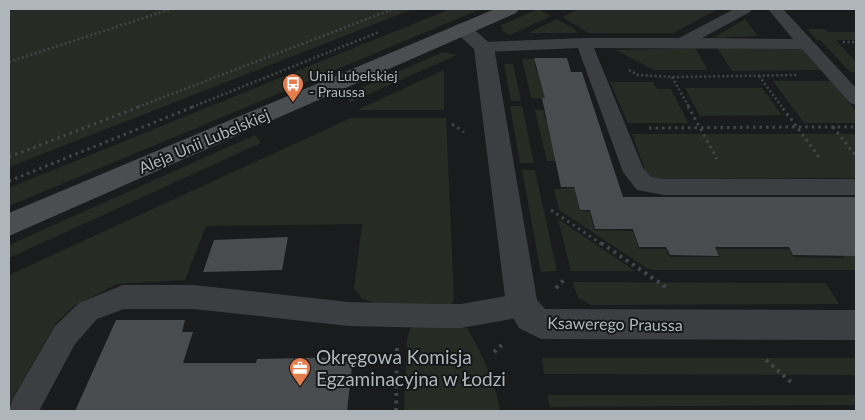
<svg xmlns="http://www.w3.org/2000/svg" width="865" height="420" viewBox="0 0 865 420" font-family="Lato,sans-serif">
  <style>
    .green { fill: #262c24 }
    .building { fill: #494c4f }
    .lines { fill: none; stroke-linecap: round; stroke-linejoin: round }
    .path-far2 { stroke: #424548; stroke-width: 2.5; stroke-dasharray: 2 2.5; stroke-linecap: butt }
    .path-far1 { stroke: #424548; stroke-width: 3; stroke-dasharray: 2.5 4; stroke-linecap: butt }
    .path { stroke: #424548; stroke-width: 4; stroke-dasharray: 3 4.5; stroke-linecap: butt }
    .lane { fill: #3c3e41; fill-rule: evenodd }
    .street { fill: #3c3e41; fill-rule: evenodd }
    .secondary { fill: #4a4e51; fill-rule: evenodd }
    .labels { text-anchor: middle; stroke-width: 4; stroke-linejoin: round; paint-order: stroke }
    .far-poi-label { font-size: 14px; fill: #aeb6bb; stroke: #151617; text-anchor: start }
    .street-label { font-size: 16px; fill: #aeb6bb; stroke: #151617 }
    .near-poi-label { font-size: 19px; fill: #aeb6bb; stroke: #151617; text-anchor: start }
  </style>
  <rect width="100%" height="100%" fill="#1a1b1c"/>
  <g class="green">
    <path d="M9,9H413L9,167Z"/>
    <path d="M450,9H481L9,206V188Z"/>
    <path d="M538,9L551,16L510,35L502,31L501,25Z"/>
    <path d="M579,9H718L673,33H589L562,17Z"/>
    <path d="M557,19L575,29L577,33H528Z"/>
    <path d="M745,19L758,36L713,38Z"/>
    <path d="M807,29H824L828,32H856V40H836L856,62V72H850L820,40H817Z"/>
    <path d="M801,47L821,70L732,71L717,48Z"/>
    <path d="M695,48L708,70H654L616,50Z"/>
    <path d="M443,52L457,55L351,102L344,95Z"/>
    <path d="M522,59H534L537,73H546L552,99L531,98Z"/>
    <path d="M504,64H513L521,101H511Z"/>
    <path d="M444,70V110H357Z"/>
    <path d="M773,81H831L856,111V123H804Z"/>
    <path d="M610,82H653L657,89H671L688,123H628Z"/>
    <path d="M685,88H762L782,115L700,116Z"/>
    <path d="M510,106H522L534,163H520Z"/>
    <path d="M535,110H543L546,121H557L567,161H547Z"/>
    <path d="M351,118H446L454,299L451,305H384L362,299L354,288L362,224L206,226L185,280L117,284L74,306L56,323L9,404V275Z"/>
    <path d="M632,134H856V178L648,179Z"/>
    <path d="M255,135L261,143L9,258V245Z"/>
    <path d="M522,170H535L557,271L541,272Z"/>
    <path d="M574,188L580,211H590L594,230L633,231L639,249H666L669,257H720L716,249H789L794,257L845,258L839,249H856V270H655L648,269L559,210L554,189Z"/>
    <path d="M558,219L635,271H571Z"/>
    <path d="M573,282L826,283L839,304L591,305L578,298Z"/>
    <path d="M415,325L467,328C481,352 496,383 500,411H404L407,339L410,329Z"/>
    <path d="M542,358H856V375L544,374Z"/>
    <path d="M547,395H856V405L550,407Z"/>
  </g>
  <g class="building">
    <path d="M534,58H567L571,72H582L623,197H856V256L793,255L789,247H715L719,256L670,255L666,247H639L633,229H595L590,210H580L574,187H561L542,98H545Z"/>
    <path d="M288,237L282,270L203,272L214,240Z"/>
    <path d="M116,320H185L182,332H193L183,363H256L257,359L353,357L347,411H75Z"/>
  </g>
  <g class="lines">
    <g class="path-far2">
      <path d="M843,42H856"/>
      <path d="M9,62L171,9"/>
      <path d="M629,70L638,75L672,77L797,75"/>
      <path d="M759,76L782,107"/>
      <path d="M672,77L689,107"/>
      <path d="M138,107L393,9"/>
      <path d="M192,107L379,32"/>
    </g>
    <g class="path-far1">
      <path d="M688,106L717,159"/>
      <path d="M452,124L464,132"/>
      <path d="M833,127L856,156"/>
      <path d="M649,128L797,127L781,106"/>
      <path d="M9,157L141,106"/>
      <path d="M819,157L797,127H856"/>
      <path d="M9,181L195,106"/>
      <path d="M551,210L603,245"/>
    </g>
    <g class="path">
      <path d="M601,243L666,287"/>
      <path d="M556,288L566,278"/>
      <path d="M494,352L505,342"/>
      <path d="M766,360L792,383"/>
      <path d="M396,411L397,348"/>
    </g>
    <g class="lane">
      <path d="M734,9H752L750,12L702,38L793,39L768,9H783L856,88V105L850,103L802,49L594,48L643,168L651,177L664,179H856V195H664L637,190L623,172L578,48L484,52L478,50L476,47L478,44L484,42L584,38H679Z"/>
      <path d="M123,285H194L348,302L439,304H461L522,293L531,297L535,305L531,313L522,317L461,328H439L348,326L194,309H124L97,319L75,344L39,411H9L12,400L55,326L79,303Z"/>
    </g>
    <path class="street" d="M462,23L469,25L494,47L537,300L545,309L856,310V340L541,339L519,328L506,305L474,49L452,29L455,25Z"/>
    <path class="secondary" d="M495,9H519L516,13L9,236V213Z"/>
  </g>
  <defs>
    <g id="bus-pin" transform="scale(1.125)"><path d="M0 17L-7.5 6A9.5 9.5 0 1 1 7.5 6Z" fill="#e37d4b" stroke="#151617"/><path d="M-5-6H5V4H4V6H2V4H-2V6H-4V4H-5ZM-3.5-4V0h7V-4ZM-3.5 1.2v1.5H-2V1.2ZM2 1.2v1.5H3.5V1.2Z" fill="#fff"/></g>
    <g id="office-pin" transform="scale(1.125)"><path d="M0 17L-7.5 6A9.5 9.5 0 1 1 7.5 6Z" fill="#e37d4b" stroke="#151617"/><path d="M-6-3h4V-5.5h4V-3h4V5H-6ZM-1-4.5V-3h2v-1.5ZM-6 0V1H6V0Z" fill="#fff"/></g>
  </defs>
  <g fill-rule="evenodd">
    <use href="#bus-pin" x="293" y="84"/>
    <use href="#office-pin" x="300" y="368"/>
  </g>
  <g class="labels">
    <g class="far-poi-label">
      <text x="309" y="81">Unii Lubelskiej<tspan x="309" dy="16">- Praussa</tspan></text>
    </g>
    <g class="street-label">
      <text transform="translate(204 141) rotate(-23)" y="6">Aleja Unii Lubelskiej</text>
      <text transform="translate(615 324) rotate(1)" y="6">Ksawerego Praussa</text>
    </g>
    <g class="near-poi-label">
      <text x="316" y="364">Okręgowa Komisja<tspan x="316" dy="22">Egzaminacyjna w Łodzi</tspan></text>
    </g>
  </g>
  <rect width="865" height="420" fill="none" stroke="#aeb6bb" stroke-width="20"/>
</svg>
